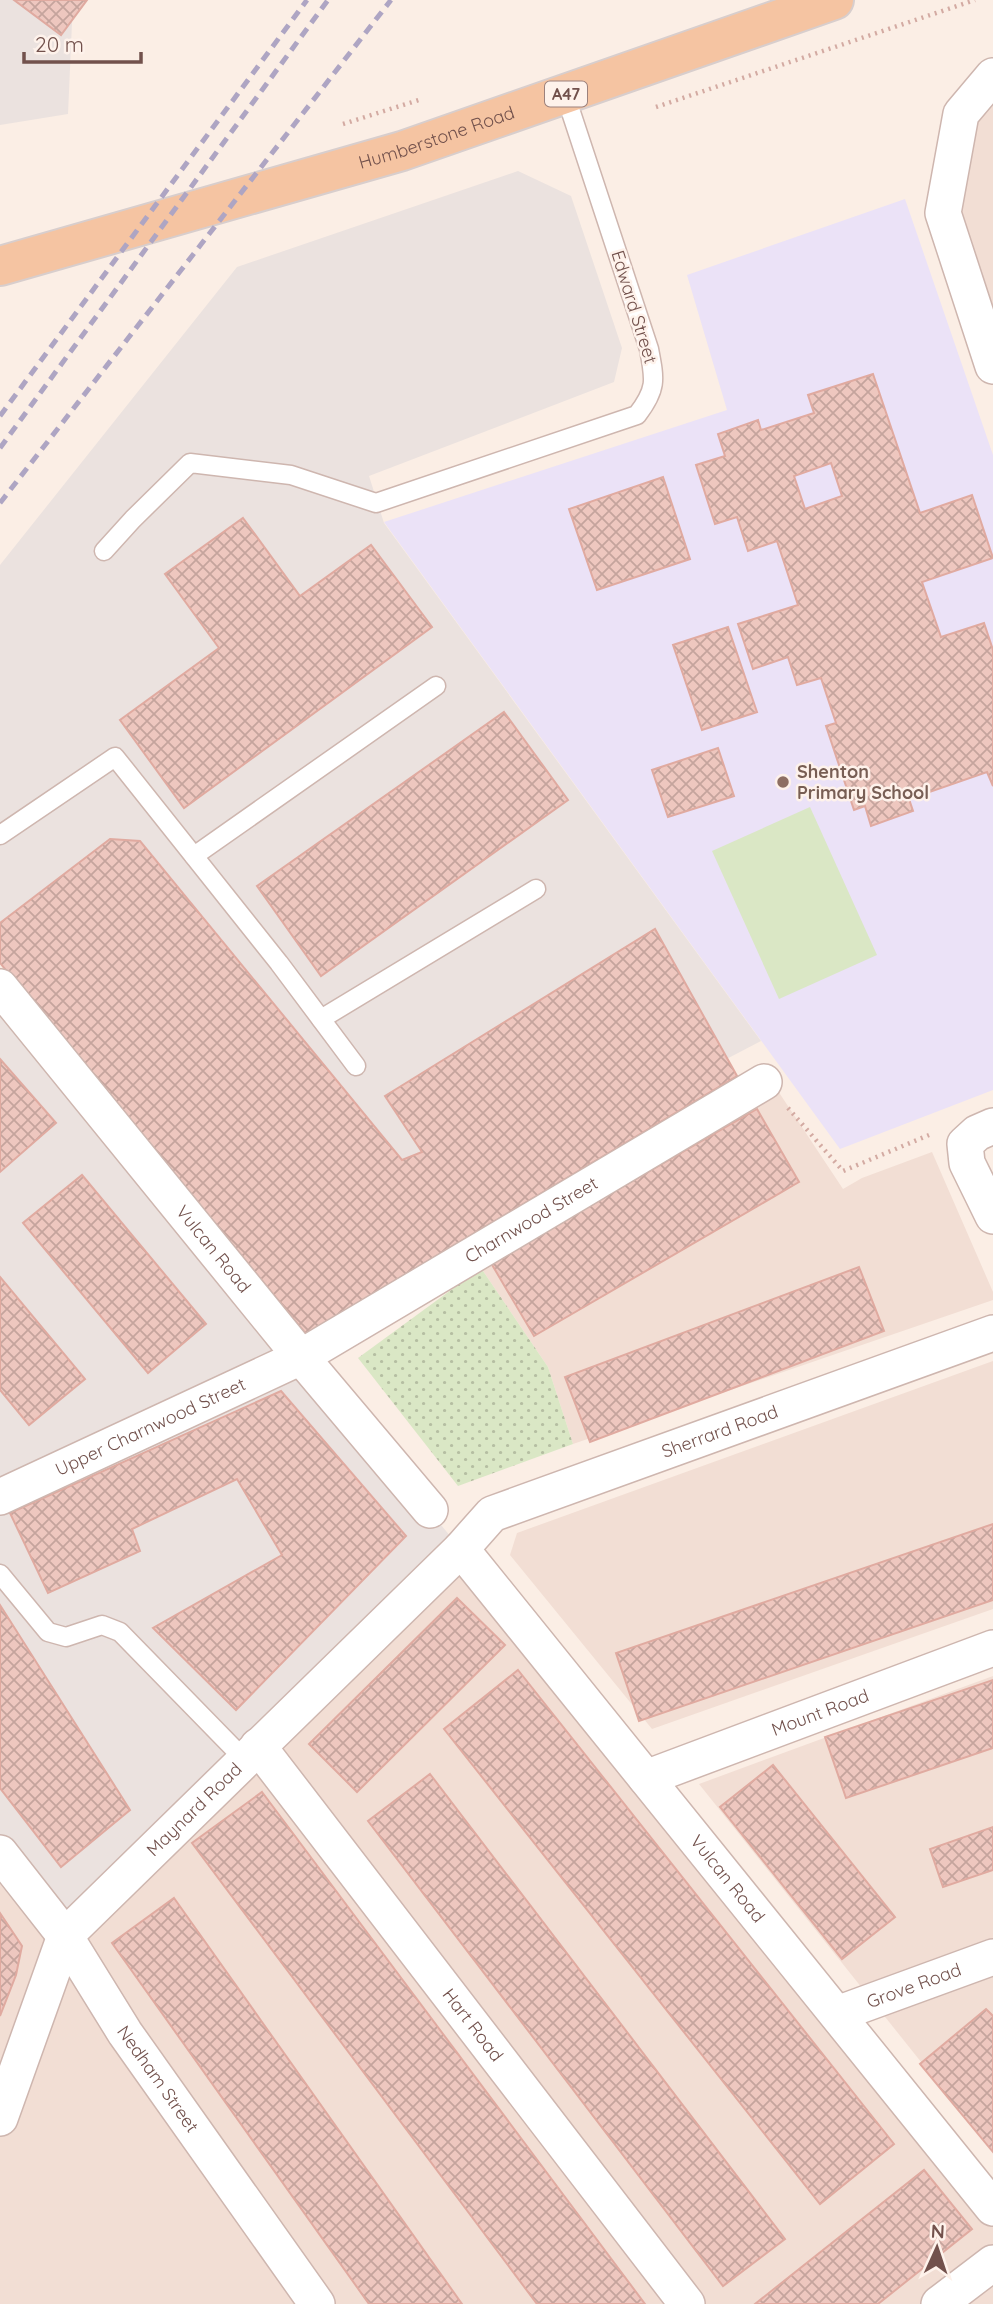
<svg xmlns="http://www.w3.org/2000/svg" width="993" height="2304" viewBox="0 0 993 2304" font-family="Quicksand,sans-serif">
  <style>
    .residential { fill: #f2ded4 }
    .industrial { fill: #ebe2df }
    .education { fill: #ebe2f7 }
    .green { fill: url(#green-dots) }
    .pitch { fill: #dae7c5 }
    .building { fill: url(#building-cross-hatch); stroke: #e0aaa0; stroke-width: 2; fill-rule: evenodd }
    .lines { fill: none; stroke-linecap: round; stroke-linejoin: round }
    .lane-casing { stroke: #ceb6af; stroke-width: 21 }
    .street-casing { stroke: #ceb6af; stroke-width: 38 }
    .primary-casing { stroke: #d8cecd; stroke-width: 42 }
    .path { stroke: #d3aaa2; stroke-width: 4.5; stroke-dasharray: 2 5; stroke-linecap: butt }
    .lane { stroke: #fff; stroke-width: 18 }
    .street { stroke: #fff; stroke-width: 35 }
    .primary { stroke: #f5c4a2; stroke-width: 38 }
    .rail { stroke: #aea5c3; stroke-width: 5; stroke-dasharray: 10 7; stroke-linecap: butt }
    .education-dot { fill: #8d6e63; stroke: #fef2eb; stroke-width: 2.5 }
    .labels { text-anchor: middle; stroke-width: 5; stroke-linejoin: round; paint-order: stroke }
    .shield { fill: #fef2eb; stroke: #9c817c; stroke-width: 2 }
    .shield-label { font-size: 16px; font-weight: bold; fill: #72514c }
    .street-label { font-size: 18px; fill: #72514c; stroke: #fef2eb }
    .education-label { font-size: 18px; font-weight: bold; fill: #785e54; stroke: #fef2eb; text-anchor: start }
  </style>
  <defs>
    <pattern id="green-dots" width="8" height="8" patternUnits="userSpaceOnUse" patternTransform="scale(1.75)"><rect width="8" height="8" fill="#dae7c5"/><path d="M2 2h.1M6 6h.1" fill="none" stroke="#b5bea2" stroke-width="1.8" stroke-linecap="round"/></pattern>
    <pattern id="building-cross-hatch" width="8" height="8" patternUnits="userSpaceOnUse" patternTransform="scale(1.75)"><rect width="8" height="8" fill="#eec7bf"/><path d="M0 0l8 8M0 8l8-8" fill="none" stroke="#c5a49d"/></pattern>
  </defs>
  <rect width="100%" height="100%" fill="#fbeee5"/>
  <g class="residential">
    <path d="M993,76V341L943,213Z"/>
    <path d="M778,1091L843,1189L862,1178L932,1152L993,1292V1300L573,1444L548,1367L481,1268Z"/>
    <path d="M993,1361V1609L652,1729L510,1555L517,1533Z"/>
    <path d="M461,1549L993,2208V2304H0V1853Z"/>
    <path d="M993,1676V2152L699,1784Z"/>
  </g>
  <g class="industrial">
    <path d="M0,0H73L68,114L0,125Z"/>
    <path d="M518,171L571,196L622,348L614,382L369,476L384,523L761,1041L311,1276L0,954V565L237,267Z"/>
    <path d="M0,987L301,1357L461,1549L65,1936L0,1853Z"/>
  </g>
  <path class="education" d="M905,199L993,455V1090L840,1149L384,522L727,410L687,275Z"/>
  <path class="green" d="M481,1268L548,1367L573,1444L458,1486L358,1358Z"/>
  <path class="pitch" d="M810,807L877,955L779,999L712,851Z"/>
  <g class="building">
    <path d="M14,0H87L61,35Z"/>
    <path d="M873,374L920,513L972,495L993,558L922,582L941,637L984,623L993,650V786L987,772L909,799L913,811L871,826L865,806L854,810L826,726L836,723L821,678L797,685L788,657L753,669L738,624L798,605L777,541L748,551L737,517L715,524L696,465L725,456L718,434L758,420L761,430L814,413L808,395ZM831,463L842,496L805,509L794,476Z"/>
    <path d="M663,477L690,559L597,590L569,509Z"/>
    <path d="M243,518L300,596L371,545L432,627L184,808L120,720L219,648L165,574Z"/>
    <path d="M728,627L757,712L702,730L673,645Z"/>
    <path d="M504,712L568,800L321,976L257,886Z"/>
    <path d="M718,748L734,796L668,817L652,770Z"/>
    <path d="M110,839L140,841L402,1160L422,1152L385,1096L655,929L737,1076L306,1334L0,963V923Z"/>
    <path d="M0,1059L56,1123L0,1172Z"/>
    <path d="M757,1109L799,1182L534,1336L491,1263Z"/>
    <path d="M82,1175L206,1324L148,1373L23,1223Z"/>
    <path d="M859,1267L884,1331L590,1442L565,1377Z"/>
    <path d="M0,1277L85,1379L29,1425L0,1390Z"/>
    <path d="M281,1391L406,1536L236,1710L153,1628L282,1555L237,1479L132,1529L140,1551L48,1593L10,1513Z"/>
    <path d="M993,1524V1600L639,1721L616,1653Z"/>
    <path d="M457,1598L505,1645L357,1792L309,1744Z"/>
    <path d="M0,1605L130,1810L61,1867L0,1788Z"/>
    <path d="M518,1670L894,2144L820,2204L444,1729Z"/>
    <path d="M993,1680V1748L846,1798L825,1737Z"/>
    <path d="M773,1765L895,1917L842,1959L720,1807Z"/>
    <path d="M430,1774L785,2239L723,2286L368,1821Z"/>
    <path d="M262,1792L645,2304H537L192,1843Z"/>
    <path d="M993,1827V1870L943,1887L930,1849Z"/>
    <path d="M174,1898L462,2304H369L112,1943Z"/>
    <path d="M0,1913L22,1946L16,1975L0,2016Z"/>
    <path d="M986,2009L993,2016V2152L920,2064Z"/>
    <path d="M924,2170L972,2229L878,2304H755Z"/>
  </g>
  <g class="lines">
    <g class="lane-casing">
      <g id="lane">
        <path d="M104,551L133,519L190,463L291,475L376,503L637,415C657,389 655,380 649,349L565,94"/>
        <path d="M0,835L115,757L279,963L356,1066"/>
        <path d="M194,856L436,686"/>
        <path d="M321,1019L536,889"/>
        <path d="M0,1574L48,1632L66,1637L102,1625L120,1632L245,1760"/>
      </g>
    </g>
    <g class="street-casing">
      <g id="street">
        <path d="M993,76L961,114L943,213L993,366"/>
        <path id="s1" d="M0,987L301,1357L430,1510"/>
        <path d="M993,1126L977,1133L965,1144L967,1163L993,1216"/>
        <path id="s2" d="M0,1497L301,1357L764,1082"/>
        <path id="s3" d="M461,1549L993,2208"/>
        <path id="s4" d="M258,1746L687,2304"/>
        <path id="s5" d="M646,1778L993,1648"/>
        <path id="s6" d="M0,1853L65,1936L125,2033L317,2304"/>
        <path id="s7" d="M837,2014L993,1957"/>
        <path id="s8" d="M0,2118L65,1936L461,1549L492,1514L993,1333"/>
        <path d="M939,2304L993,2263"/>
      </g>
    </g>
    <g class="primary-casing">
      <g id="primary">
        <path id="s9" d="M0,266L402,151L834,0"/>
      </g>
    </g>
    <g class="path">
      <path d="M656,107L975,0"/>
      <path d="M343,124L422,99"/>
      <path d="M788,1108L843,1171L929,1135"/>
    </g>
    <use href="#lane" class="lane"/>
    <use href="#street" class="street"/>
    <use href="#primary" class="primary"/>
    <g class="rail">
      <path d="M0,416L307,0"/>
      <path d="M0,448L328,0"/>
      <path d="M0,503L391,0"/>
    </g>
  </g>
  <circle class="education-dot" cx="783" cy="782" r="7"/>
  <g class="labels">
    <rect class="shield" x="545" y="81.5" width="42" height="25" rx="5"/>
    <g class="shield-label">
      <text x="566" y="100">A47</text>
    </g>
    <g class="street-label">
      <text dy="6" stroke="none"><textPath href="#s9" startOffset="455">Humberstone Road</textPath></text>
      <text transform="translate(634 307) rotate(73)" y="6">Edward Street</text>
      <text dy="6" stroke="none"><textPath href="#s2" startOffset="600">Charnwood Street</textPath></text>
      <text dy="6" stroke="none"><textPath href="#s1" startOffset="338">Vulcan Road</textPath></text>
      <text dy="6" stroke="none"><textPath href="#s2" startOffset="166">Upper Charnwood Street</textPath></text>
      <text dy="6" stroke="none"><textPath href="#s8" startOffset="1036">Sherrard Road</textPath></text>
      <text dy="6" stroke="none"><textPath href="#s5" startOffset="186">Mount Road</textPath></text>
      <text dy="6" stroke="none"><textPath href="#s8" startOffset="374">Maynard Road</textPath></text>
      <text dy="6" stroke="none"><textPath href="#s3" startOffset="424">Vulcan Road</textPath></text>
      <text dy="6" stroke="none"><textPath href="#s7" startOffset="82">Grove Road</textPath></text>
      <text dy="6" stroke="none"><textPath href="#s4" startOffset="352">Hart Road</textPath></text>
      <text dy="6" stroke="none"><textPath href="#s6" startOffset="276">Nedham Street</textPath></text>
    </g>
    <g class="education-label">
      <text x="797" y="778">Shenton<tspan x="797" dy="21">Primary School</tspan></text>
    </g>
  </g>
  <g transform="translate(937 2248) rotate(3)" stroke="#fef2eb" stroke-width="5" paint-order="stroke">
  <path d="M0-5L12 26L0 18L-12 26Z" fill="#72514c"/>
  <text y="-10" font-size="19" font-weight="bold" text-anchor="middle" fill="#72514c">N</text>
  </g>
  <path d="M24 52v10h117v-10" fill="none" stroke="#72514c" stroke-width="3.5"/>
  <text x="35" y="52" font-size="21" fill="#72514c" stroke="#fef2eb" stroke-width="5" paint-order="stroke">20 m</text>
</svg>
